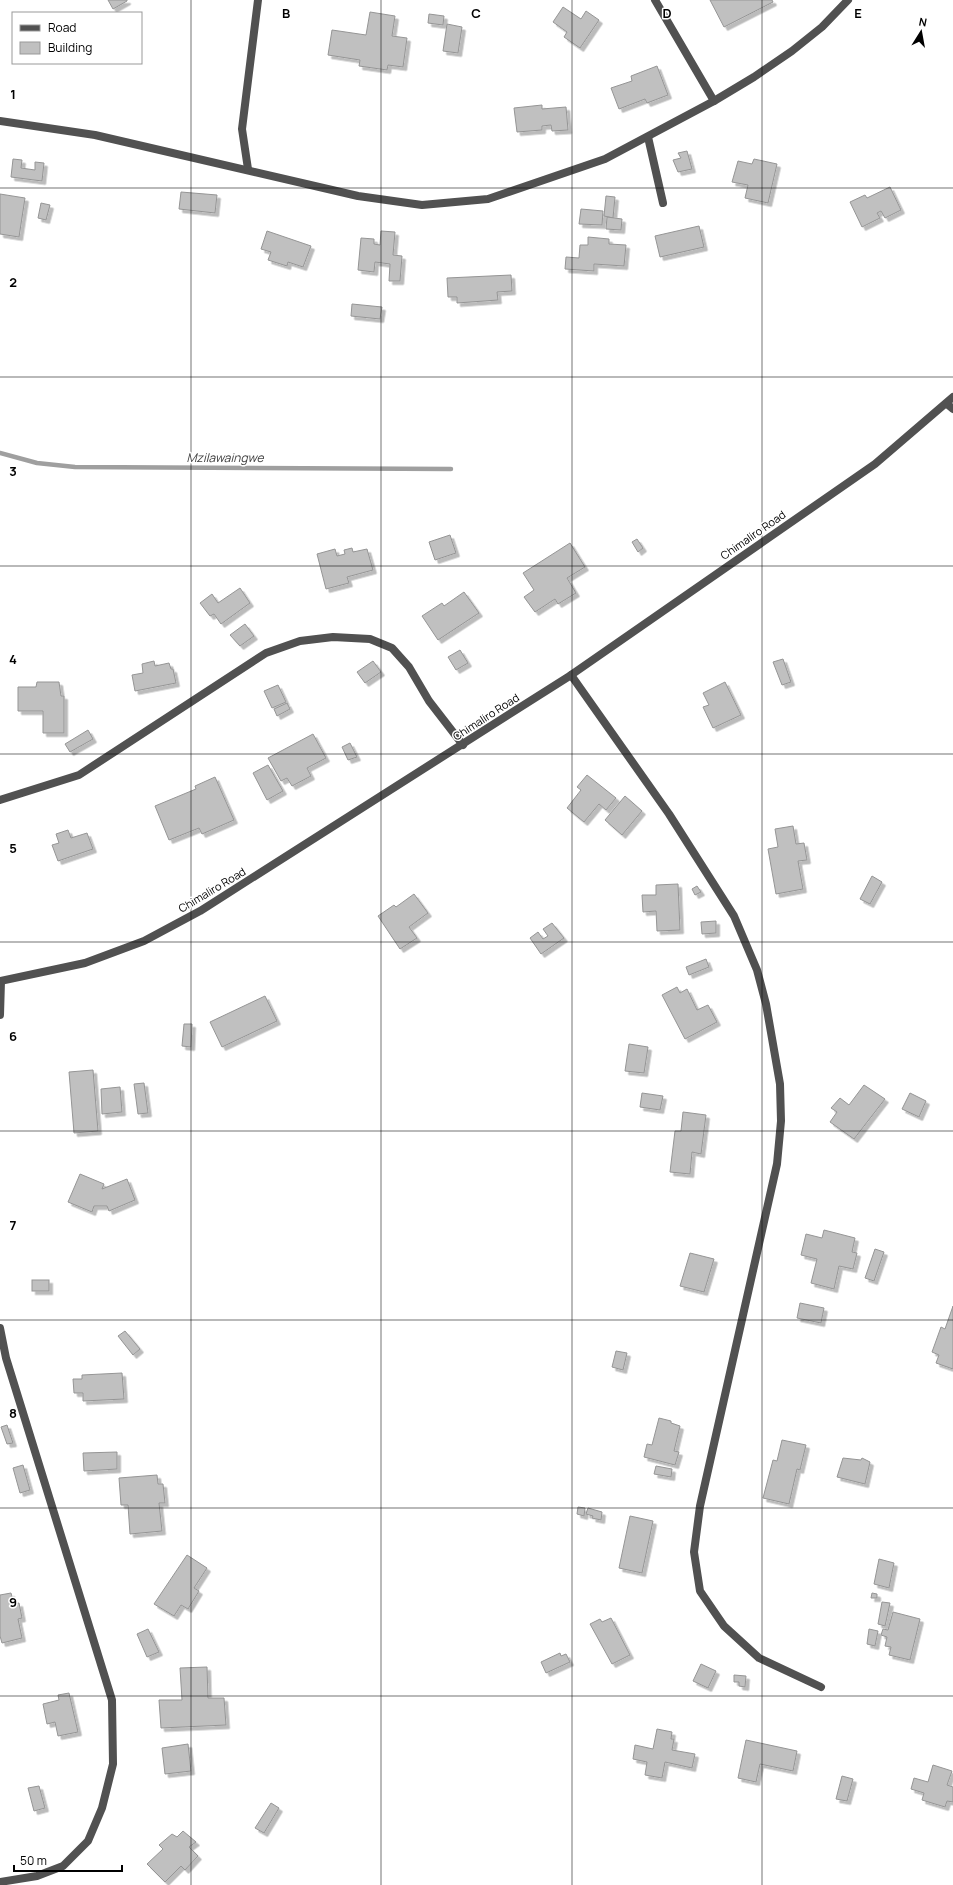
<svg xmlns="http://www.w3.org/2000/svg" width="953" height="1885" viewBox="0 0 953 1885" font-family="Manrope,sans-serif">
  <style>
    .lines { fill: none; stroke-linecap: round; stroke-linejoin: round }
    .stream { stroke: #9f9f9f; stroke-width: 4.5 }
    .building { fill: #c0c0c0; stroke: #959595; filter: url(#shadow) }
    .minor { stroke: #515151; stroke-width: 8 }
    .tertiary { stroke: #515151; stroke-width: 8 }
    .grid { fill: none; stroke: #000; stroke-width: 1; stroke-opacity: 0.55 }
    .labels { text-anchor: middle; stroke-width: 3; stroke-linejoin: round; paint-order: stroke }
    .street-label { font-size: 11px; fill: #000; stroke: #fff }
    .water-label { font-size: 12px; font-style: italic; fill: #404040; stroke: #fff }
    .grid-label { font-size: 13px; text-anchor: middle; font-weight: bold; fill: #000; stroke: #fff; stroke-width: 3; stroke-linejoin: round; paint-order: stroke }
  </style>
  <defs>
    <filter id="shadow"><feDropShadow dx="3.5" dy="3.5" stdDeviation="0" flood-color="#0004"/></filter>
  </defs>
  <rect width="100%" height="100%" fill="#fff"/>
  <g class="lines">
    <path class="stream" d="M0,453L37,463L75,467L451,469"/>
  </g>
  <g class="building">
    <path d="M108,0H127V1L113,9Z"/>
    <path d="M710,0H772L773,2L724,27Z"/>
    <path d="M563,7L581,19L586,11L599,20L580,48L564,37L567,32L553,22Z"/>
    <path d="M370,12L395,16L392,36L407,38L403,67L388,65L387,70L359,66L360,60L328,55L332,30L366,35Z"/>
    <path d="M429,14L444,16L443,25L428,23Z"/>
    <path d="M447,24L462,27L458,53L443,51Z"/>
    <path d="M657,66L668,95L647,103L645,99L619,109L611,88L632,81L631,76Z"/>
    <path d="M542,105V109L566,107L568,130L552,131L551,125L542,126V130L517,132L514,108Z"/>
    <path d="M687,151L692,169L678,172L673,160L681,158L678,153Z"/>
    <path d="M13,159L22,160L21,168L35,170V162L44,163L42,181L11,177Z"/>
    <path d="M754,159L777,164L768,203L745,198L748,185L732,182L738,161L752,164Z"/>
    <path d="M890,187L901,210L885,218L881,211L877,213L880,218L862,227L850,202L865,195L867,198Z"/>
    <path d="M181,192L217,195L215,213L179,209Z"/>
    <path d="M0,194L25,198L19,237L0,234Z"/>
    <path d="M606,196L615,197L613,218L604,216Z"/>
    <path d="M41,203L50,205L46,220L38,218Z"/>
    <path d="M581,209L603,211L602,225L579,224Z"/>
    <path d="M607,217L622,219L621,230L606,229Z"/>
    <path d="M699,226L704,247L660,257L655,236Z"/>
    <path d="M267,231L311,246L303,267L288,262L287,266L268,260L271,252L261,249Z"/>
    <path d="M381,231L395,232L393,255L402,256L400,281H389L390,264L375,262L374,272L358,270L361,238L374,239V244L380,245Z"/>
    <path d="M588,237L609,239V244L626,245L624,266L594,264V271L565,269L566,257L579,258L580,245H588Z"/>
    <path d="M511,275L512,291L497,292L498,300L457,303V297H448L447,278Z"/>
    <path d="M352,304L382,307L380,319L351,316Z"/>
    <path d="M450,535L456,553L435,560L429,542Z"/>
    <path d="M637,539L643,548L638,552L632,542Z"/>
    <path d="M570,543L585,567L567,578L576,593L558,604L555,599L535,612L524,597L534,590L523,573Z"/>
    <path d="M352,548L353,552L367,549L373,570L347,577L349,583L326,589L317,554L335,549L337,556L345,554L344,550Z"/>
    <path d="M240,588L250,603L221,624L214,614L210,616L200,603L212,594L218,603Z"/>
    <path d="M464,592L479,613L438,640L422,616L442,603L444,606Z"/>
    <path d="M245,624L254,636L240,646L230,635Z"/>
    <path d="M460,650L468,663L456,670L448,657Z"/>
    <path d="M783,659L791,682L782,685L773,662Z"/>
    <path d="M154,661L155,666L169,663L171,669H173L176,683L135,691L132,675L143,673L142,664Z"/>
    <path d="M373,661L381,672L365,683L357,672Z"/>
    <path d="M37,682H59L61,696H64V733H43V711H18V687H36Z"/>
    <path d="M725,682L741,715L713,728L703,707L709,705L703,693Z"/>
    <path d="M278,685L286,702L272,708L264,691Z"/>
    <path d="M287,703L290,709L277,716L274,709Z"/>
    <path d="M88,730L93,739L70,752L65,744Z"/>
    <path d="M313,734L326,758L307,768L311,776L292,786L287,778L281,781L268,758Z"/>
    <path d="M350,743L357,757L348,760L342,747Z"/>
    <path d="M268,765L283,791L267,800L253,773Z"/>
    <path d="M587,775L616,798L606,810L599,804L584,822L567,808L581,790L577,787Z"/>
    <path d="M215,777L234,820L202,834L199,828L169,840L155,806L196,789L195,786Z"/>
    <path d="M625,796L642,811L622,835L605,820Z"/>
    <path d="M793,826L796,844L804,843L807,860L798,861L803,889L776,894L768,849L778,847L775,829Z"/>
    <path d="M68,830L71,838L87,833L93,849L58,861L52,845L59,843L56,834Z"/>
    <path d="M872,876L882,882L870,904L860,899Z"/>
    <path d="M678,884L680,930L657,931L656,911L643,912L642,895H656V885Z"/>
    <path d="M697,886L701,892L695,895L692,889Z"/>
    <path d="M414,894L428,913L409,927L417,938L400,949L378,916L394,905L396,907Z"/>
    <path d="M716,921V933L702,934L701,922Z"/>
    <path d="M552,923L564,938L541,954L530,938L538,932L543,939L548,936L543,929Z"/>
    <path d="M706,959L709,967L689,975L686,967Z"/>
    <path d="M677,987L680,993L687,989L697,1010L708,1005L717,1022L685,1039L662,995Z"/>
    <path d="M265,996L277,1021L222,1047L210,1022Z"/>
    <path d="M184,1024H192L191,1047L182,1046Z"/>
    <path d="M629,1044L648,1047L644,1073L625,1071Z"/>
    <path d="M93,1070L98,1131L74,1133L69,1072Z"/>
    <path d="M144,1083L148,1113L138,1114L134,1084Z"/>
    <path d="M864,1085L885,1099L854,1139L830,1122L837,1112L831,1108L840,1098L849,1105Z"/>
    <path d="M120,1087L122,1112L102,1114L101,1089Z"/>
    <path d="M642,1093L663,1096L660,1110L640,1107Z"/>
    <path d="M910,1093L926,1101L919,1117L902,1109Z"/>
    <path d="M683,1112L706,1115L701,1154L692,1152L690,1174L670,1172L675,1131H681Z"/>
    <path d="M80,1174L104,1184L102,1189L127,1179L135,1200L109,1211L107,1206H94L92,1212L68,1202Z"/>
    <path d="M824,1230L855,1238L852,1252L857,1253L853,1269L839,1266L834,1289L811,1283L817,1259L801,1255L806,1234L822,1238Z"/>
    <path d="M875,1249L884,1252L874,1281L865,1278Z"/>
    <path d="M690,1253L714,1259L704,1292L680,1286Z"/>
    <rect x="32" y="1280" width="17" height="11"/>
    <path d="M800,1303L824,1308L821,1323L797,1318Z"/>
    <path d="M953,1306V1369L936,1363L939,1355L932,1352L941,1327L945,1329Z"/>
    <path d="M125,1331L140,1349L133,1355L118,1336Z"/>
    <path d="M616,1351L627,1353L623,1370L612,1367Z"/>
    <path d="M122,1373L124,1399L83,1401V1393H74L73,1379H82V1375Z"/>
    <path d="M659,1418L671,1421V1423L680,1426L674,1451L679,1452L675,1465L644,1457L647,1444L652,1445Z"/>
    <path d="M7,1425L13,1443L7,1444L1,1427Z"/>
    <path d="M782,1440L806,1445L800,1470L797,1469L789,1504L763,1498L773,1460L777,1461Z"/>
    <path d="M117,1452V1469L84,1471L83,1453Z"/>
    <path d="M843,1458L861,1460L862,1458L870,1462L865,1484L837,1477Z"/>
    <path d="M23,1465L30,1490L20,1493L13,1468Z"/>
    <path d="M656,1466L672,1469L671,1477L654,1474Z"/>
    <path d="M157,1475L158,1484H163L165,1503H159L162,1531L130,1534L128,1505H121L119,1478Z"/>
    <path d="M578,1507L585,1508L584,1516L577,1514Z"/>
    <path d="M588,1508L602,1512L601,1520L592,1518L593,1516L586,1514Z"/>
    <path d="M630,1516L653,1521L642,1573L619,1568Z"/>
    <path d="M187,1555L207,1568L194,1588L199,1591L188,1609L181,1605L174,1616L154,1604Z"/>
    <path d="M879,1559L894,1563L889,1588L874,1584Z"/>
    <path d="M11,1593L14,1604L19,1603L22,1618L18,1619L22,1638L2,1643L0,1636V1595Z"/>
    <path d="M872,1593L877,1594V1598H871Z"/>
    <path d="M882,1602L890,1603L885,1626L878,1624Z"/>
    <path d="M893,1612L920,1619L910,1660L889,1655L891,1647L885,1646L887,1637L881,1635L883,1629L888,1630Z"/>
    <path d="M611,1618L630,1655L612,1664L590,1624L600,1619L602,1622Z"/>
    <path d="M148,1629L159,1652L147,1657L137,1634Z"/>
    <path d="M869,1629L878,1631L875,1646L867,1644Z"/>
    <path d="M560,1653L561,1656L566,1654L570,1662L546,1673L541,1662Z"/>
    <path d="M701,1664L716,1671L708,1688L693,1681Z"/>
    <path d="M207,1667L208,1698H224L226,1725L161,1728L159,1700H182L180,1668Z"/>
    <path d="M734,1675L746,1676L745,1687L739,1686V1682H734Z"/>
    <path d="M69,1693L78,1732L58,1736L55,1722L47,1724L43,1704L59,1700L58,1695Z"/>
    <path d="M657,1729L672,1732L671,1739H674L672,1750L695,1754L692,1768L665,1762L662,1778L645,1775L647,1762L633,1759L635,1745L653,1749Z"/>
    <path d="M746,1740L797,1751L793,1771L760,1764L756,1782L738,1778Z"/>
    <path d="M188,1744L191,1771L165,1774L162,1748Z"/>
    <path d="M933,1765L952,1771L947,1785L953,1787V1802L947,1801L945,1807L922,1800L924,1793L911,1789L914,1778L928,1782Z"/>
    <path d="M842,1776L853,1779L847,1801L836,1799Z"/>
    <path d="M39,1786L45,1808L34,1811L28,1788Z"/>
    <path d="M271,1803L279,1808L264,1833L255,1828Z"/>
    <path d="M183,1831L196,1842L189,1847L198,1856L185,1870L181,1866L165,1882L147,1864L163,1849L159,1845L172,1834L177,1837Z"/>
  </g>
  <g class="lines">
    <g class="minor">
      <path d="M655,0L714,101"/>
      <path d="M0,121L95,135L358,196L422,205L488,199L605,159L714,101L754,77L792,51L822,27L848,0"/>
      <path d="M648,137L663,203"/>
      <path d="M248,169L242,129L258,0"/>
      <path d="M947,404L953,409"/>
      <path d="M571,675L669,814L734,916L757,970L766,1004L780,1084L781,1121L777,1164L700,1506L694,1552L700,1591L724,1626L759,1658L821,1687"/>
      <path d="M0,800L79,775L266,653L300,641L333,637L370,639L392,648L409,667L429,701L463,745"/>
      <path d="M0,1015L1,981"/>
      <path d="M0,1328L6,1358L112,1700L113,1764L102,1808L88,1841L63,1866L37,1876L0,1882"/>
    </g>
    <path class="tertiary" d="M0,981L85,963L144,941L200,911L571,675L875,464L953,397"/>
  </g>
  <path class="grid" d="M191,0V1885M381,0V1885M572,0V1885M762,0V1885M0,188H953M0,377H953M0,566H953M0,754H953M0,942H953M0,1131H953M0,1320H953M0,1508H953M0,1696H953"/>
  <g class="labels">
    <g class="street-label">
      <text transform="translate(753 535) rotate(-35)" y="4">Chimaliro Road</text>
      <text transform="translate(486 717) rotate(-33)" y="4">Chimaliro Road</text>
      <text transform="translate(212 890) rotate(-31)" y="4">Chimaliro Road</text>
    </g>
    <g class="water-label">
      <text x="225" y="462">Mzilawaingwe</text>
    </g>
  </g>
  <g class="grid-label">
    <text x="286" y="18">B</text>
    <text x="476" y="18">C</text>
    <text x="667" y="18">D</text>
    <text x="858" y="18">E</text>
    <text x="13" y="99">1</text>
    <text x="13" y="287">2</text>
    <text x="13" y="476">3</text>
    <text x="13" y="664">4</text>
    <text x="13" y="853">5</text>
    <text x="13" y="1041">6</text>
    <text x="13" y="1230">7</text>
    <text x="13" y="1418">8</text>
    <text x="13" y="1607">9</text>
  </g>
  <rect x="12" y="12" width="130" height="52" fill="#ffffff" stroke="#999999"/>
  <rect x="20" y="25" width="20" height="6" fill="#515151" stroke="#999999"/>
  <text x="48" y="32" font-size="12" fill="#000000">Road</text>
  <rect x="20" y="42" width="20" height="12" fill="#c0c0c0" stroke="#999999"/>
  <text x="48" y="52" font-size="12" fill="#000000">Building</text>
  <g transform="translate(921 32) rotate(11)" stroke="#ffffff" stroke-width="3" paint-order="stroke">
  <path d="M0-3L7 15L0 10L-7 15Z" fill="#000000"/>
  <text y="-6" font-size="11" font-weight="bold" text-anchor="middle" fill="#000000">N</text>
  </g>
  <path d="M14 1865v6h108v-6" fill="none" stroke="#000000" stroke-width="2"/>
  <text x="20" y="1865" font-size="12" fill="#000000" stroke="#ffffff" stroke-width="3" paint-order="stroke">50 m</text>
</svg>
